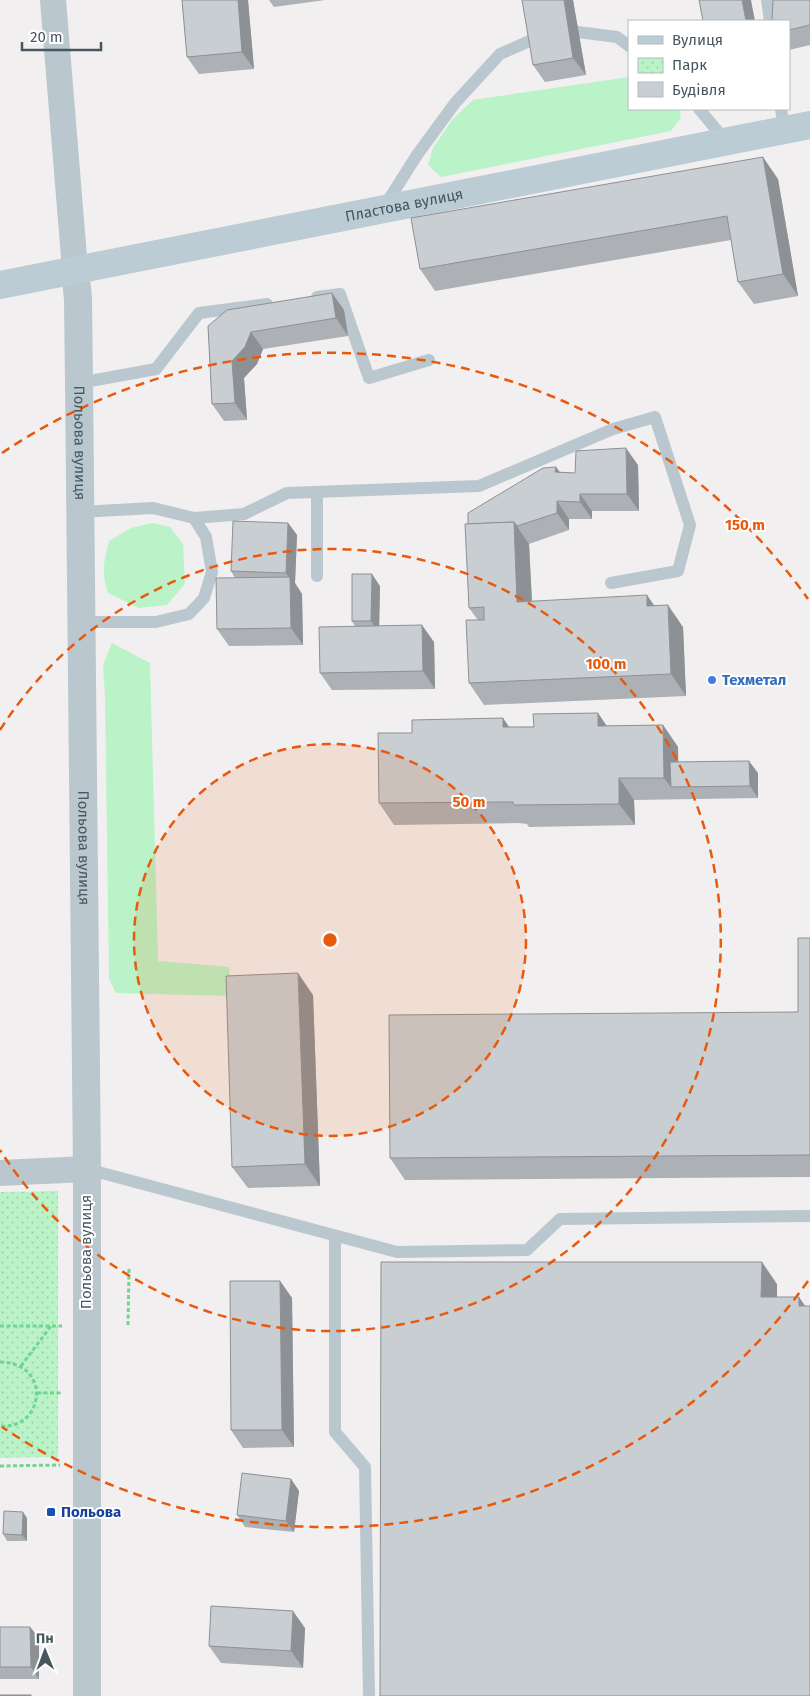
<svg xmlns="http://www.w3.org/2000/svg" width="810" height="1696" viewBox="0 0 810 1696" font-family="'Fira Sans',sans-serif">
  <style>
    .grass { fill: #baf3c7 }
    .park { fill: url(#park-dots) }
    .lines { fill: none; stroke-linecap: round; stroke-linejoin: round }
    .path { stroke: #6fd591; stroke-width: 3; stroke-dasharray: 4 2.5; stroke-linecap: butt }
    .service { stroke: #bac7ce; stroke-width: 12 }
    .minor { stroke: #bac7ce; stroke-width: 26 }
    .tertiary { stroke: #bac7ce; stroke-width: 28 }
    .secondary { stroke: #bcccd5; stroke-width: 28 }
    .wall { fill: #adb1b5 }
    .shaded-wall { fill: #8d9094 }
    .building { fill: #c9ced3; stroke: #8d9094 }
    .ring { fill: none; stroke: #e8590c; stroke-width: 2.5; stroke-dasharray: 9 6 }
    .shop-dot { fill: #3f7fe0; stroke: #fff; stroke-width: 2 }
    .transit-dot { fill: #1a4fb4; stroke: #fff; stroke-width: 2 }
    .labels { text-anchor: middle; stroke-width: 4; stroke-linejoin: round; paint-order: stroke }
    .street-label { font-size: 15px; fill: #46575f; stroke: #fff }
    .shop-label { font-size: 15px; font-weight: bold; fill: #366cbe; stroke: #fff; text-anchor: start }
    .transit-label { font-size: 15px; font-weight: bold; fill: #164399; stroke: #fff; text-anchor: start }
    .centre { fill: #e8590c; stroke: #fff; stroke-width: 2.5 }
    .ring-label { font-size: 15px; text-anchor: middle; font-weight: bold; fill: #e8590c; stroke: #fff; stroke-width: 4; stroke-linejoin: round; paint-order: stroke }
  </style>
  <defs>
    <pattern id="park-dots" width="8" height="8" patternUnits="userSpaceOnUse" patternTransform="scale(1.25)"><rect width="8" height="8" fill="#baf3c7"/><path d="M2 2h.1M6 6h.1" fill="none" stroke="#a1d2ad" stroke-width="1.8" stroke-linecap="round"/></pattern>
  </defs>
  <rect width="100%" height="100%" fill="#f2eff0"/>
  <g class="grass">
    <path d="M629,77V109H679L681,118L671,131L441,177L428,165L433,148L452,120L473,100Z"/>
    <path d="M153,523L170,527L183,544L185,584L167,605L139,608L108,593C101,572 104,561 109,541L131,528Z"/>
    <path d="M112,643L150,663L158,961L229,967L231,996L116,993L109,979L105,696L103,665Z"/>
  </g>
  <path class="park" d="M58,1191V1457L0,1458V1192Z"/>
  <g class="lines">
    <g class="path">
      <path d="M128,1325L129,1268"/>
      <path d="M0,1326H62"/>
      <path d="M0,1362C53,1363 44,1430 0,1426"/>
      <path d="M21,1366L51,1326"/>
      <path d="M37,1393H61"/>
      <path d="M0,1466L60,1465"/>
    </g>
    <g class="service">
      <path d="M767,0L770,21"/>
      <path d="M562,30L617,37L629,46"/>
      <path d="M699,109L726,141"/>
      <path d="M781,109L784,130"/>
      <path d="M384,207L417,155L455,103L500,54L543,35"/>
      <path d="M317,297L340,294L369,378L429,360"/>
      <path d="M79,383L156,369L199,313L267,304"/>
      <path d="M80,512L153,508L194,518L244,514L287,493L479,486L613,429L655,417L690,525L678,571L611,583"/>
      <path d="M317,576V492"/>
      <path d="M81,622H156L189,614L204,598L212,572L206,537L194,518"/>
      <path d="M87,1169L397,1252L527,1250L560,1219L810,1216"/>
      <path d="M335,1236V1432L365,1467L369,1696"/>
    </g>
    <g class="minor">
      <path d="M53,0L75,269"/>
      <path d="M0,1173L87,1169"/>
    </g>
    <path class="tertiary" id="s1" d="M75,269L78,299L79,383L87,1169V1696"/>
    <path class="secondary" id="s2" d="M0,285L810,125"/>
  </g>
  <g class="wall">
    <path d="M182,0H248L254,69L199,74L187,57Z"/>
    <path d="M269,0H325L274,7Z"/>
    <path d="M573,0L586,75L545,82L533,65Z"/>
    <path d="M810,0V45L789,50V21Z"/>
    <path d="M778,179L798,296L754,304L738,282L731,240L435,291L420,269Z"/>
    <path d="M332,293L344,310L348,336L263,349L257,364L244,378L247,420L224,421L212,404L208,326Z"/>
    <path d="M638,465L639,511H592V519H569V530L529,544L532,601L654,606L683,627L686,696L484,705L469,683L478,620L469,608L468,524L556,467L560,472L575,473Z"/>
    <path d="M288,523L297,535L295,583L302,594L303,645L229,646L217,629L235,578L231,571Z"/>
    <path d="M380,586L379,626L434,642L435,689L332,690L320,673L355,626L352,621Z"/>
    <path d="M663,725L678,747V762L758,773V798L634,800L635,825L529,827L527,824L519,823L394,825L379,803L412,733L509,727Z"/>
    <path d="M810,938V1177L405,1180L390,1158L798,1012Z"/>
    <path d="M313,995L320,1186L248,1188L232,1167Z"/>
    <path d="M280,1281L292,1298L294,1447L243,1448L231,1430Z"/>
    <path d="M291,1479L299,1491L294,1532L245,1527L237,1515Z"/>
    <path d="M27,1518V1541H7L3,1534Z"/>
    <path d="M0,1627H30L39,1638V1679H0Z"/>
    <path d="M305,1628L303,1668L221,1663L209,1646Z"/>
  </g>
  <g class="shaded-wall">
    <path d="M238,0H248L254,69L242,52Z"/>
    <path d="M564,0H573L586,75L573,58Z"/>
    <path d="M742,0H751L755,21H746Z"/>
    <path d="M763,157L778,179L798,296L783,274Z"/>
    <path d="M332,293L344,310L348,336L336,318Z"/>
    <path d="M251,332L263,349L257,364L244,378L247,420L235,403L232,361Z"/>
    <path d="M626,448L638,465L639,511L627,494Z"/>
    <path d="M556,467L568,484L555,472Z"/>
    <path d="M580,494L592,511V519L580,502Z"/>
    <path d="M557,501L569,519V530L557,513Z"/>
    <path d="M514,522L529,544L533,623L517,602Z"/>
    <path d="M288,523L297,535L295,583L302,594L303,645L291,628L290,579L286,573Z"/>
    <path d="M372,574L380,586L379,633L371,621Z"/>
    <path d="M647,595L662,617L647,606Z"/>
    <path d="M668,605L683,627L686,696L671,674Z"/>
    <path d="M422,625L434,642L435,689L423,671Z"/>
    <path d="M598,713L613,735L598,726Z"/>
    <path d="M503,718L518,740L503,727Z"/>
    <path d="M663,725L678,747L679,787H671L664,778Z"/>
    <path d="M749,761L758,773V798L750,786Z"/>
    <path d="M619,778L634,800L635,825L619,804Z"/>
    <path d="M298,973L313,995L320,1186L305,1164Z"/>
    <path d="M762,1262L777,1284V1318L761,1297Z"/>
    <path d="M280,1281L292,1298L294,1447L282,1430Z"/>
    <path d="M799,1297L810,1313L799,1306Z"/>
    <path d="M291,1479L299,1491L294,1532L286,1521Z"/>
    <path d="M23,1512L27,1518V1541L22,1535Z"/>
    <path d="M293,1611L305,1628L303,1668L291,1651Z"/>
    <path d="M30,1627L39,1638V1679L31,1667Z"/>
  </g>
  <g class="building">
    <path d="M182,0H238L242,52L187,57Z"/>
    <path d="M522,0H564L573,58L533,65Z"/>
    <path d="M699,0H742L746,21H703Z"/>
    <path d="M773,0H810V25L789,30V21H772Z"/>
    <path d="M763,157L783,274L738,282L727,216L420,269L411,218Z"/>
    <path d="M332,293L336,318L251,332L245,347L232,361L235,403L212,404L208,326L227,310Z"/>
    <path d="M626,448L627,494H580V502L557,501V513L517,526L514,522L468,524V513L543,468L556,467L555,472L575,473L576,451Z"/>
    <path d="M233,521L288,523L286,573L231,571Z"/>
    <path d="M514,522L517,602L647,595V606L668,605L671,674L469,683L466,620H484V607L469,608L465,524Z"/>
    <path d="M352,574H372L371,621H352Z"/>
    <path d="M290,577L291,628L217,629L216,578Z"/>
    <path d="M422,625L423,671L320,673L319,627Z"/>
    <path d="M598,713V726L663,725L664,778H619V804L514,805L513,802H504L379,803L378,733H412V720L503,718V727H534L533,714Z"/>
    <path d="M749,761L750,786L671,787L670,762Z"/>
    <path d="M798,938H810V1155L390,1158L389,1015L798,1012Z"/>
    <path d="M298,973L305,1164L232,1167L226,976Z"/>
    <path d="M381,1262H762L761,1297H799V1306H810V1696H380Z"/>
    <path d="M230,1281H280L282,1430H231Z"/>
    <path d="M242,1473L291,1479L286,1521L237,1515Z"/>
    <path d="M4,1511L23,1512L22,1535L3,1534Z"/>
    <path d="M211,1606L293,1611L291,1651L209,1646Z"/>
    <path d="M0,1627H30L31,1667H0Z"/>
    <rect x="0" y="1695" width="31" height="1"/>
  </g>
  <circle cx="330" cy="940" r="196" fill="#e8590c" fill-opacity=".12"/>
  <g class="ring">
    <circle cx="330" cy="940" r="196"/>
    <path d="M0 730A391 391 0 1 1 0 1150"/>
    <path d="M808 1281A587 587 0 0 1 2 1427M2 453A587 587 0 0 1 808 599"/>
  </g>
  <circle class="shop-dot" cx="712" cy="680" r="5"/>
  <rect class="transit-dot" x="46" y="1507" width="10" height="10" rx="2.5"/>
  <g class="labels">
    <g class="street-label">
      <text dy="5" stroke="none"><textPath href="#s2" startOffset="412">Пластова вулиця</textPath></text>
      <text dy="5" stroke="none"><textPath href="#s1" startOffset="174">Польова вулиця</textPath></text>
      <text dy="5" stroke="none"><textPath href="#s1" startOffset="579">Польова вулиця</textPath></text>
      <text transform="translate(86 1252) rotate(-90)" y="5">Польова вулиця</text>
    </g>
    <g class="shop-label">
      <text x="722" y="685">Техметал</text>
    </g>
    <g class="transit-label">
      <text x="61" y="1517">Польова</text>
    </g>
  </g>
  <circle cx="330" cy="940" r="8" class="centre"/>
  <g class="ring-label">
    <text x="745" y="530">150 m</text>
    <text x="606" y="669">100 m</text>
    <text x="469" y="807">50 m</text>
  </g>
  <rect x="628" y="20" width="162" height="90" fill="#ffffff" stroke="#b5bcbf"/>
  <rect x="638" y="36" width="25" height="8" fill="#bcccd5" stroke="#b5bcbf"/>
  <text x="672" y="45" font-size="15" fill="#46575f">Вулиця</text>
  <rect x="638" y="58" width="25" height="15" fill="url(#park-dots)" stroke="#b5bcbf"/>
  <text x="672" y="70" font-size="15" fill="#46575f">Парк</text>
  <rect x="638" y="82" width="25" height="15" fill="#c9ced3" stroke="#b5bcbf"/>
  <text x="672" y="95" font-size="15" fill="#46575f">Будівля</text>
  <g transform="translate(45 1651) rotate(359)" stroke="#ffffff" stroke-width="4" paint-order="stroke">
  <path d="M0-4L9 19L0 12L-9 19Z" fill="#46575f"/>
  <text y="-8" font-size="14" font-weight="bold" text-anchor="middle" fill="#46575f">Пн</text>
  </g>
  <path d="M22 42v8h79v-8" fill="none" stroke="#46575f" stroke-width="2.5"/>
  <text x="30" y="42" font-size="15" fill="#46575f" stroke="#ffffff" stroke-width="4" paint-order="stroke">20 m</text>
</svg>
